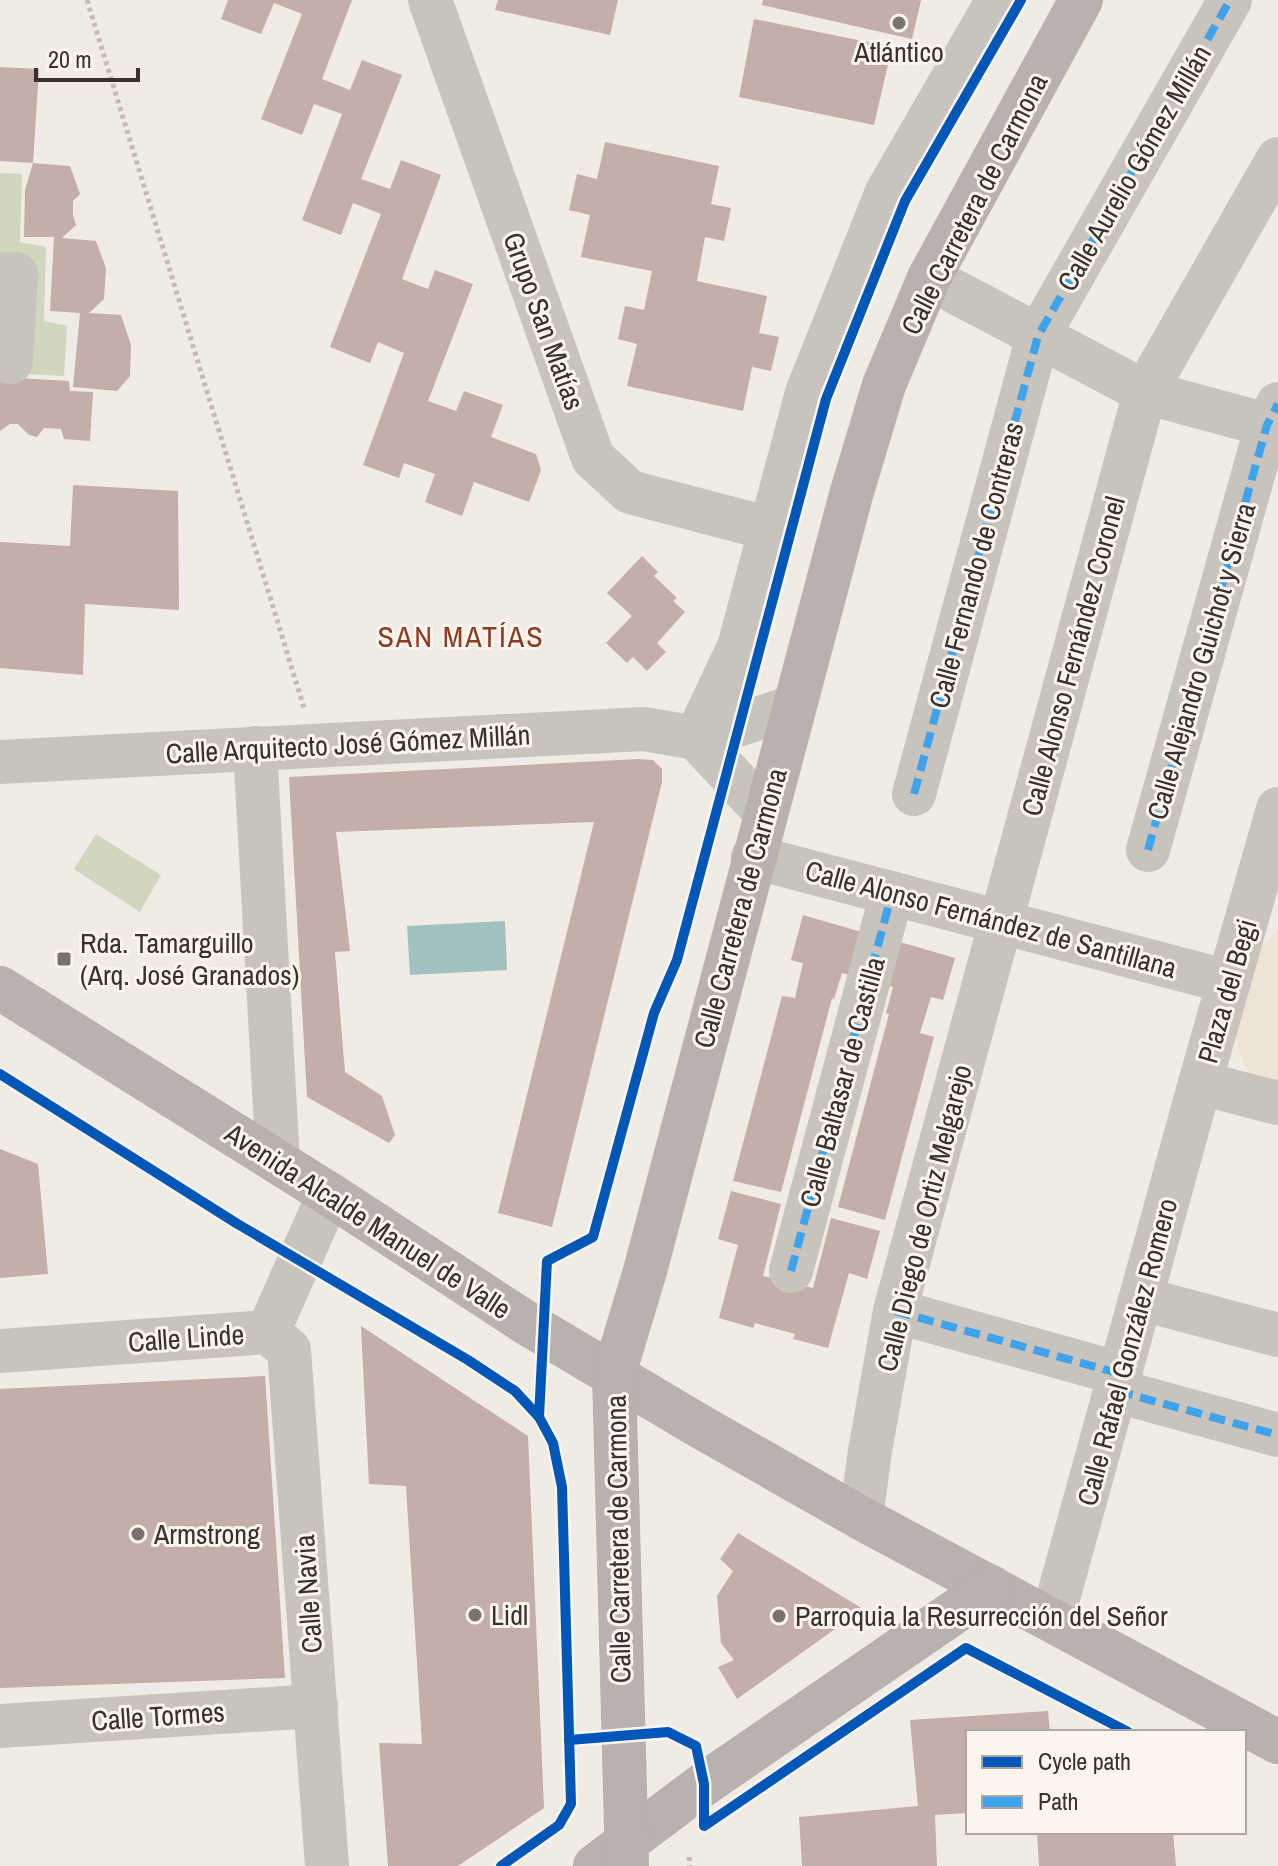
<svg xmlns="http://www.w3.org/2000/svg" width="1278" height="1866" viewBox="0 0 1278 1866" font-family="'Archivo Narrow',sans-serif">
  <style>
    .green { fill: #d1d6bf }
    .plaza { fill: #eee3d5 }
    .water { fill: #a1c2c1 }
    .building { fill: #c3afa7 }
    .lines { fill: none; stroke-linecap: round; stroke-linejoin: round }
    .path { stroke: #c2bbb6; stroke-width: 5; stroke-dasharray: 4 4; stroke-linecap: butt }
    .minor { stroke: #c9c3be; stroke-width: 44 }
    .major { stroke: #b8b1ad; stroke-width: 44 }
    .quiet { stroke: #3fa3eb; stroke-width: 8; stroke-dasharray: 16 8; stroke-linecap: butt }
    .cycleway-casing { stroke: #fbf5ee; stroke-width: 15 }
    .cycleway { stroke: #0057b8; stroke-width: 10 }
    .poi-dot { fill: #7a716c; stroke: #fbf5ee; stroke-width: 3 }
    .labels { text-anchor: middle; stroke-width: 6; stroke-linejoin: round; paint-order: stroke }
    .poi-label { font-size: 28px; fill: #3b302b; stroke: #fbf5ee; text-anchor: start }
    .street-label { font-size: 28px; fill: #3b302b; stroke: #fbf5ee }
    .neighbourhood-label { font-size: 30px; letter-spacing: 2px; fill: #8c3b22; stroke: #fbf5ee }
  </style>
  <rect width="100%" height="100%" fill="#f0ebe5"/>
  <g class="green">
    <path d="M0,173L22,174L20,242L46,247L44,321L67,326L64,376L0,373Z"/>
    <path d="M96,834L161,875L140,912L74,869Z"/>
  </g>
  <path class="plaza" d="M1278,929V1103L1260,1098L1241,1057L1233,1025L1256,953Z"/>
  <path class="water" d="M505,921L507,970L410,975L407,926Z"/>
  <g class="building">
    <path d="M228,0H352L322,79L350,90L362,60L402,75L361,179L390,189L401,160L441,175L402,279L428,289L435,270L473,284L428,401L456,411L464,391L503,405L491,437L536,454L541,470L529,502L474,482L462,516L425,502L435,474L404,463L399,478L363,465L404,353L378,342L370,363L330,347L381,214L353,203L341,235L302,220L342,114L314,104L302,135L261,119L302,14L274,3L261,34L221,19Z"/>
    <path d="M498,0H618L610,35L495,10Z"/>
    <path d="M763,0H921L912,39L762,5Z"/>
    <path d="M754,19L892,47L874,125L739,97Z"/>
    <path d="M0,67L39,69L33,163L0,161Z"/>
    <path d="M605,142L719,166L711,204L731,208L724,241L705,237L697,281L767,296L759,333L779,337L771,371L752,367L743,411L627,386L637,344L618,339L625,306L644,310L652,271L581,257L590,215L569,210L577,174L597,179Z"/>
    <path d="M33,163L70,166L80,194L73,201V215L76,225L62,238L96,241L106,268L104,299L89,313L121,315L131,345L130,376L117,391L73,387L80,313L50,311L54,237H24L25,190Z"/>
    <path d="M0,377L69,381L70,391L93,392L90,441L64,439L61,429L44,428L37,437L29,435L18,424H10L0,431Z"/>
    <path d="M73,485L178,491L179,610L85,604L83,675L0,668V542L70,546Z"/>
    <path d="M642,556L658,572L654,576L677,598L673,601L685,612L657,643L666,652L647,671L633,657L627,663L606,643L632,616L607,593Z"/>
    <path d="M639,759L653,760L662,769V782L552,1227L498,1213L594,822L336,832L350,951L335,952L345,1072L382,1096L395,1135L389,1143L307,1097L289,777Z"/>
    <path d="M803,915L865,933L853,976L842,973L834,999L832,998L781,1192L733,1181L782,996L795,998L803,963L791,960Z"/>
    <path d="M893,940L955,958L943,1000L931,997L923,1023L920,1033L934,1037L885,1220L838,1207L889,1014L886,1013L893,987L882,984Z"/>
    <path d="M0,1149L38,1164L48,1274L0,1278Z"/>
    <path d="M731,1191L781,1204L763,1276L813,1288L831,1218L880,1231L867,1279L849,1273L828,1348L793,1339L795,1334L755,1323L753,1328L719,1318L738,1245L718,1239Z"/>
    <path d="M361,1326L528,1436L544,1808L458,1866H388L379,1743L422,1744L406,1486L369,1484Z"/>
    <path d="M265,1376L285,1678L0,1688V1389Z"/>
    <path d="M738,1533L863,1609L737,1699L718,1667L734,1660L721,1643L717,1596L733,1571L720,1559Z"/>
    <path d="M1048,1711L1050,1732H968V1813L935,1815L937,1866H802L799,1817L918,1806L910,1720Z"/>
    <path d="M1037,1832H1173L1176,1866H1039Z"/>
  </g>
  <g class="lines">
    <g class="path">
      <path d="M87,0L304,708"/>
      <path d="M689,1857L690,1866"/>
    </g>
    <g class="minor">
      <path d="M430,0L593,458L630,492L771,529"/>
      <path d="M0,274H16L11,362"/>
      <path d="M929,278L1145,392L1278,428"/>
      <path d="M696,738L739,647L807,393L887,192L998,0"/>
      <path d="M696,738L765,812"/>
      <path d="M255,748L278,1162"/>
      <path d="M0,762L644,729L696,738L794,707"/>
      <path d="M914,794L1038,336L1230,0"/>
      <path d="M1148,850L1267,425L1278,404"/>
      <path d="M753,857L1229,982"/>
      <path d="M1200,1083L1278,1103"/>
      <path d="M791,1271L892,893"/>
      <path d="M1142,1299L1278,1335"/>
      <path d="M895,1311L1121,1374"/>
      <path d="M268,1332L289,1350L327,1866"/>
      <path d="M268,1332L329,1194"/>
      <path d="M0,1351L268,1332"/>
      <path d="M1117,1391L1278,1435"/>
      <path d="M861,1518L870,1451L895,1311L1145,392L1278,159"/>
      <path d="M1052,1620L1200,1083L1278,809"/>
      <path d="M0,1726L316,1706"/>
    </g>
    <g class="major">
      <path d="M0,988L329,1194L528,1324L696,1424L861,1518L1278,1742"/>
      <path d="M595,1866L704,1784L991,1587"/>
      <path d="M627,1866L614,1374L645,1271L851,495L884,385L929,278L1081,0"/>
    </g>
    <g class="quiet">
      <path d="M914,794L1038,336L1230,0"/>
      <path d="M1148,850L1267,425L1278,404"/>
      <path d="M791,1271L892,893"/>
      <path d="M895,1311L1121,1374"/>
      <path d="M1117,1391L1278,1435"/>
    </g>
    <g class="cycleway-casing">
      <g id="cycleway">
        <path d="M0,1074L236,1223L468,1360L515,1391L539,1417L553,1443L562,1487L571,1804L559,1825L501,1866"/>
        <path d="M539,1417L547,1261L593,1237L654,1013L677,960L826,399L905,201L1021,0"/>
        <path d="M569,1740L668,1732L696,1746L704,1784V1826L966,1648L1128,1732"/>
      </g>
    </g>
    <use href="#cycleway" class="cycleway"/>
  </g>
  <g class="poi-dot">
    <circle cx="899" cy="23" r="8"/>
    <rect x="56" y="951" width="16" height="16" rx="4"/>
    <circle cx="138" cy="1534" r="8"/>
    <circle cx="475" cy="1615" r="8"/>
    <circle cx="779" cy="1616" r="8"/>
  </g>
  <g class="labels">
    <g class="poi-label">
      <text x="899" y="62" text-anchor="middle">Atlántico</text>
      <text x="80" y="953">Rda. Tamarguillo<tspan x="80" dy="32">(Arq. José Granados)</tspan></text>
      <text x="154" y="1544">Armstrong</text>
      <text x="491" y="1625">Lidl</text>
      <text x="795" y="1626">Parroquia la Resurrección del Señor</text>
    </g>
    <g class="street-label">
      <text transform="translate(1134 168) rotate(-60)" y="10">Calle Aurelio Gómez Millán</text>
      <text transform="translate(974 204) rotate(-63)" y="10">Calle Carretera de Carmona</text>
      <text transform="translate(544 321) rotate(70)" y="10">Grupo San Matías</text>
      <text transform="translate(976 565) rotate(-75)" y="10">Calle Fernando de Contreras</text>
      <text transform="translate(1073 656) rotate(-75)" y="10">Calle Alonso Fernández Coronel</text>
      <text transform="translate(1201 661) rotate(-74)" y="10">Calle Alejandro Guichot y Sierra</text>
      <text transform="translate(348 744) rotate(-3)" y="10">Calle Arquitecto José Gómez Millán</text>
      <text transform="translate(740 908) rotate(-75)" y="10">Calle Carretera de Carmona</text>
      <text transform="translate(991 919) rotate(15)" y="10">Calle Alonso Fernández de Santillana</text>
      <text transform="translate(1227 991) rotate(-74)" y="10">Plaza del Begi</text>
      <text transform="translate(842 1082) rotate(-75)" y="10">Calle Baltasar de Castilla</text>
      <text transform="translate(924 1218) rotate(-76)" y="10">Calle Diego de Ortiz Melgarejo</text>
      <text transform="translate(368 1221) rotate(33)" y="10">Avenida Alcalde Manuel de Valle</text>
      <text transform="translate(186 1338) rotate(-4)" y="10">Calle Linde</text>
      <text transform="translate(1127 1352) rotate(-75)" y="10">Calle Rafael González Romero</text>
      <text transform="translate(618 1539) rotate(-91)" y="10">Calle Carretera de Carmona</text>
      <text transform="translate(308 1594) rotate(-94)" y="10">Calle Navia</text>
      <text transform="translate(158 1716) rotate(-4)" y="10">Calle Tormes</text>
    </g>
    <g class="neighbourhood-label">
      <text x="461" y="647">SAN MATÍAS</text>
    </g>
  </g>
  <rect x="966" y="1730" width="280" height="104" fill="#fbf5ee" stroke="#aea6a0" stroke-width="2"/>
  <rect x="982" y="1756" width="40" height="12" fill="#0057b8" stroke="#aea6a0" stroke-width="2"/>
  <text x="1038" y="1770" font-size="24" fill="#3b302b">Cycle path</text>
  <rect x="982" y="1796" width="40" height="12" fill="#3fa3eb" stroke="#aea6a0" stroke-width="2"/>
  <text x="1038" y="1810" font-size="24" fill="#3b302b">Path</text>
  <path d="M36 68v12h102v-12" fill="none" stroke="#3b302b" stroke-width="4"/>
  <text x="48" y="68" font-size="24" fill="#3b302b" stroke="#fbf5ee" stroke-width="6" paint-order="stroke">20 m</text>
</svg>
